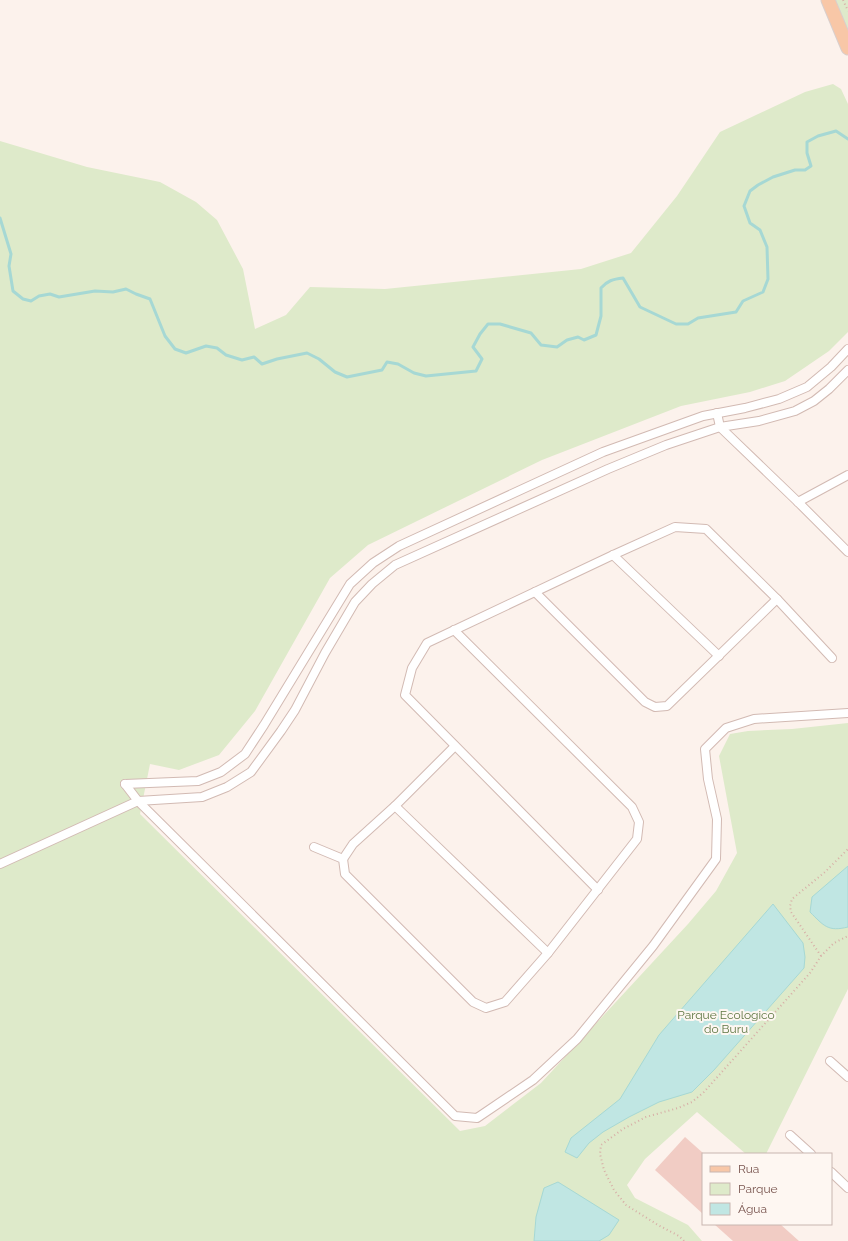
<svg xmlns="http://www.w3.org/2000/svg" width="848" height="1241" viewBox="0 0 848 1241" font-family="Raleway,sans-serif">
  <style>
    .green { fill: #deeaca }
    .water { fill: #c0e6e3; stroke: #a6d8d4 }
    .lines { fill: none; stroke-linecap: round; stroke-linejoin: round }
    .stream { stroke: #a6d8d4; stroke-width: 3 }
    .building { fill: #f1ccc4 }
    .street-casing { stroke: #d2bab3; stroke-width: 10 }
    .primary-casing { stroke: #d9cfcd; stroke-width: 15 }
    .path { stroke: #d7aea6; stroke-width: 2; stroke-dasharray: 1 3; stroke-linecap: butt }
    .street { stroke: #fff; stroke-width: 8 }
    .primary { stroke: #f8c7a7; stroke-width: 13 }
    .labels { text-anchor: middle; stroke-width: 4; stroke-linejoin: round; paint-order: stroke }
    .park-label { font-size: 12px; fill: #5e7743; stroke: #fef7f2 }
  </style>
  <rect width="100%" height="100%" fill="#fcf2ec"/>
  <g class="green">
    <path d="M835,0H848V30Z"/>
    <path d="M833,84L841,89L848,104V332L829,351L785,381L750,392L681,406L542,460L368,545L330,578L255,711L219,755L179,770L150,764L140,814L460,1131L485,1126L541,1083L688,924L716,891L737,853L719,756L730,734L748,731L792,729L848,723V989L766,1154H746L697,1112L645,1159L627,1185L635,1198L688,1225L702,1241H0V141L87,167L160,182L196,202L217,220L243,269L255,329L286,315L310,287L385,289L581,269L631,253L677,196L720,132L805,92Z"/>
  </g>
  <g class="water">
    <path d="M848,866V927C828,932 824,926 810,912L812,897Z"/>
    <path d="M773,904L803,943L805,957L804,968L714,1070L692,1092L659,1102L629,1117L603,1132L589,1143L577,1158L565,1152L571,1138L620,1099L659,1035Z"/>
    <path d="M558,1182L619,1220L609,1235L599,1241H534L536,1217L544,1188Z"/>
  </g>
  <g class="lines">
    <path class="stream" d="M0,218L11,254L9,266L13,291L23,299L31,301L39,296L50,294L59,297L95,291L113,292L126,289L136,294L150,299L165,336L175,349L186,353L206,346L217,348L226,355L242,360L254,357L262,364L277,359L307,353L319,359L335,372L347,377L382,370L387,362L398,364L414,373L426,376L476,371L482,359L473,347L480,334L488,324H500L531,333L541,345L557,347L567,340L578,337L584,340L596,335L601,316V288C607,281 613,279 623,278L640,307L676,324H688L698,318L736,312L743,301L763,292L768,279L767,247L760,230L750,223L744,206L750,191L758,185L773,177L795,170H805L811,166L807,153V142L818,136L836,131L848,139"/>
  </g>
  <g class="building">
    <path d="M685,1137L703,1153V1214L655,1170Z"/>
    <path d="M714,1224H780L799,1241H733Z"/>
  </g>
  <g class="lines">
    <g class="street-casing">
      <g id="street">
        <path d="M717,413L720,427L798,502L848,552"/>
        <path d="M798,502L848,475"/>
        <path d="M613,555L719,656"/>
        <path d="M535,592L645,702L655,707L667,706L777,599"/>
        <path d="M125,784L138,801L455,1116L477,1118L533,1080L577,1039L653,946L716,859L717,819L708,779L705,749L726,728L754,719L848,713"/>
        <path d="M125,784L198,781L221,772L245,754L264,725L350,584L373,563L399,546L603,452L703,416L745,408L779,399L807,387L831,367L848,349"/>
        <path d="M395,806L548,953"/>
        <path d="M314,847L343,859L345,874L473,1002L486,1008L505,1002L548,953L637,839L639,822L632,807L454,630"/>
        <path d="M343,859L353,844L395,806L455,746"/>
        <path d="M0,864L138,801L202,797L227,787L251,772L281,731L295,710L325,653L355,602L372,584L395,565L608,469L666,445L720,427L759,421L795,411L814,401L829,389L848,370"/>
        <path d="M598,890L405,695L412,668L427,643L613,555L675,527L706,529L777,599L832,658"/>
        <path d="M830,1061L848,1077"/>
        <path d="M790,1135L811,1154"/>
        <path d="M831,1172L848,1188"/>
      </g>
    </g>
    <g class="primary-casing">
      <path id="primary" d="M828,0L848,48"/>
    </g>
    <g class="path">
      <path d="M843,0L848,11"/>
      <path d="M821,956L791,912L790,906L792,899L825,872L848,849"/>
      <path d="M684,1241L679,1236L658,1225L626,1205L614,1190L604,1170L600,1154L601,1145L623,1129L646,1117L678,1108L692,1102L704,1092L810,973L821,956L834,943L848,936"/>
    </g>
    <use href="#street" class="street"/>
    <use href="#primary" class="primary"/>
  </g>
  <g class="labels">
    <g class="park-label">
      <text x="726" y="1019">Parque Ecologico<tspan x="726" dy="14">do Buru</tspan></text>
    </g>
  </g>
  <rect x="702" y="1153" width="130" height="72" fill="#fef7f2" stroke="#c8b6b0"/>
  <rect x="710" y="1166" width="20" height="6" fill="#f8c7a7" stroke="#c8b6b0"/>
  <text x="738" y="1173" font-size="12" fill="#78544e">Rua</text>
  <rect x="710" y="1183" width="20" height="12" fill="#deeaca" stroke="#c8b6b0"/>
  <text x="738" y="1193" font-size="12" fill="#78544e">Parque</text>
  <rect x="710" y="1203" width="20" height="12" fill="#c0e6e3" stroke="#c8b6b0"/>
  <text x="738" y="1213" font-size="12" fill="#78544e">Água</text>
</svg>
